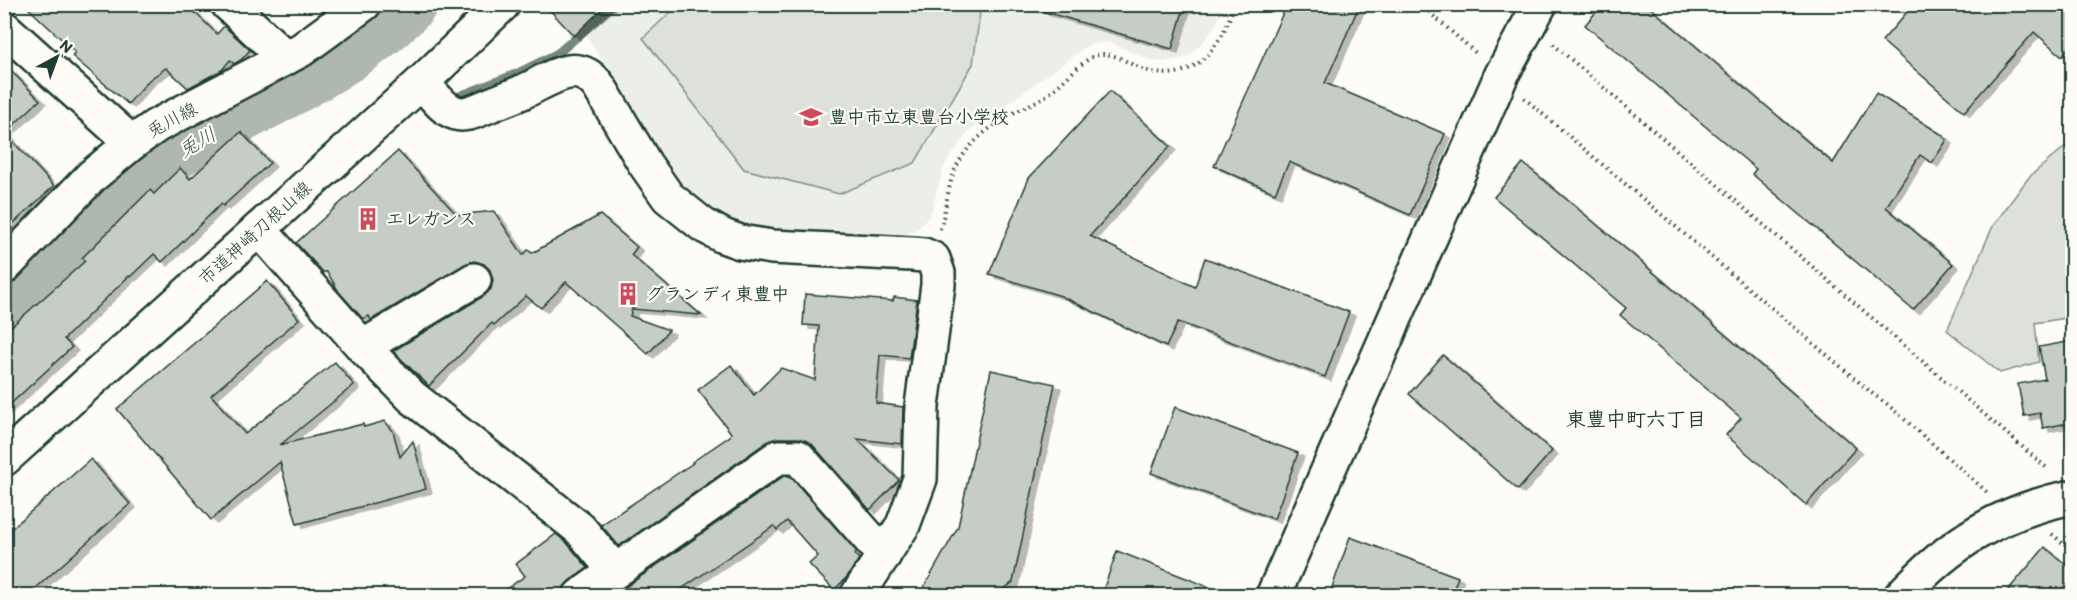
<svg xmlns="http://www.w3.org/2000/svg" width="2077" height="600" viewBox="0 0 2077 600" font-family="Itim,'Klee One',sans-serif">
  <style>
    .built { fill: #eceee9 }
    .green { fill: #dde0db; stroke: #7e8e88; stroke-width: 1.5 }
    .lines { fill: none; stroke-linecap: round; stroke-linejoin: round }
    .stream { stroke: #75877f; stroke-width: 9 }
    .river { stroke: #aeb8b1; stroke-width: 56 }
    .building { fill: #c6cdc7; stroke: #1f3d34; stroke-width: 1.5; filter: url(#shadow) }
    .minor-casing { stroke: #1f3d34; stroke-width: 38 }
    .path { stroke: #1f3d34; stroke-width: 4; stroke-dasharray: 1.5 4.5; stroke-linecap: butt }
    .minor { stroke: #fdfcf7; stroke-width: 33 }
    .labels { text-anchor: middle; stroke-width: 4.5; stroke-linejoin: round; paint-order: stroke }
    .poi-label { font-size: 18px; font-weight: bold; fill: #1f3d34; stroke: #fdfcf7; text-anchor: start }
    .street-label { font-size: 18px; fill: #1f3d34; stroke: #fdfcf7 }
    .water-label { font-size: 20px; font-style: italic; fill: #435c53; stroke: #fdfcf7 }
    .neighbourhood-label { font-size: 20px; font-weight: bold; fill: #1f3d34; stroke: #fdfcf7 }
  </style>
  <defs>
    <filter id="shadow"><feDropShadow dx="6" dy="4" stdDeviation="0" flood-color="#0004"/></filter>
  </defs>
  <rect width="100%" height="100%" fill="#fdfcf7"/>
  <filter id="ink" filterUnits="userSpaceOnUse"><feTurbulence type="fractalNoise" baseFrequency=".0167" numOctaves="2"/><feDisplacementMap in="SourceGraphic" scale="12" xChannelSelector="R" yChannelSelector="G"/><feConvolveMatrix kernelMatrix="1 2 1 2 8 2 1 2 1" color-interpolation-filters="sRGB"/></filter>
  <g filter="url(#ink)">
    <path class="built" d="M621,4L1224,5L1216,24L1204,41L1189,56L1179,59L1163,62L1151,60L1108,42L1096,43L1086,47L968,132L944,166L930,215L920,226L909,233L886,239L795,234L740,226L719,217L686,191L670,175L586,34Z"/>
    <g class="green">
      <path d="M678,5V4L981,5L973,64L915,163L839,194L744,169L643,38Z"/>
      <path d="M2072,141V317L2035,323L2039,362L2000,373L1947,330L1993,226L2029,177Z"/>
    </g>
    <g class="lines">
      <path class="stream" d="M457,97L516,74L558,53L615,4"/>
      <path class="river" d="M4,306C55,259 97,203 154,165C237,109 338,76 409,4"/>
    </g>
    <g class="building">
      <path d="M24,4H186L217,34L224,26L250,50L241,60L234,64L230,60L222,70L188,88L166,68L149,80L128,104L72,56L75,52Z"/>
      <path d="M544,4H607L574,36Z"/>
      <path d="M1043,4H1185L1172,49L1042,11Z"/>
      <path d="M1287,4H1360L1325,83L1445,134L1410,215L1289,162L1275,193L1214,166Z"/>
      <path d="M1603,4H1646L1833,163L1876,93L1944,136L1943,137L1947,140L1932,163L1920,155L1886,207L1953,264L1913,310L1752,174L1756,169L1585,25Z"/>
      <path d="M1914,4H2073V43L2062,56L2034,32L1964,112L1882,41Z"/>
      <path d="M4,64L40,100L5,133L54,186L4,232Z"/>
      <path d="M1110,91L1170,146L1090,236L1195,287L1205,258L1349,312L1325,377L1178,322L1166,347L1061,296L989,274L1029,178Z"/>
      <path d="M241,132L270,163L223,206L221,204L162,262L154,254L130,277L129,276L64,339L72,347L4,410V333L85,261L82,258L150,190L154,194L180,168L190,179Z"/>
      <path d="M398,151L457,215L494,211L523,255L528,250L532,253L600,215L637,247L631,255L701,315L632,309L630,316L669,330L648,354L566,282L541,308L526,296L494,325L492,323L429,386L393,351L484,296L491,289L493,280L490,270L484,264L474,261L465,264L371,320L369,316L363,319L339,292L327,272H323L296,243Z"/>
      <path d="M1523,163L1632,254L1856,448L1806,505L1726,435L1741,418L1620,315L1626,308L1494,197Z"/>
      <path d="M267,281L299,319L211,395L245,434L335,362L354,385L280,445L363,424L364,427L385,421L393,431L400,457L413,441L426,489L297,524L280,462L211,520L117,409Z"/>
      <path d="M805,294L893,301L894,297L917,300L909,358L880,355L876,403L903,407L902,444L857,439L899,480L870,510L812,444L798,438H777L767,442L619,546L601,525L693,463L692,462L730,436L731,433L698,390L731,365L754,395L781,368L815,380L819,326L803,325Z"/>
      <path d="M2073,341V422L2043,428L2040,413L2024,416L2018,384L2045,379L2039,347Z"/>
      <path d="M1443,355L1552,451L1518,490L1409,394Z"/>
      <path d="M991,370L1055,384L1013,582L995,596H919L958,527Z"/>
      <path d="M1175,407L1298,453L1274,519L1151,473Z"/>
      <path d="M91,459L130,504L27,596H4V535Z"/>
      <path d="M784,476H790L857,552L855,555L859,559L847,577L834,590L809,564L818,556L787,521L777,530L774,526L671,596H613Z"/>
      <path d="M556,534L567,543L588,568L569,581L563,588L562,596H496L525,576L516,564Z"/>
      <path d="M1350,537L1458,577L1451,596H1329Z"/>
      <path d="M2045,547L2073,571V596H2003Z"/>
      <path d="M1117,551L1227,594V596H1101Z"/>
    </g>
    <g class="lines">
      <g class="minor-casing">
        <g id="minor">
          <path d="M228,4L286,58"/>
          <path d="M4,28L132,143"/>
          <path d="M422,82C432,93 442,109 456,113C465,116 475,111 483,108C496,102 509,98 522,92C550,80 577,55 600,88L645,164L668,197L703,225L723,236L740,242L772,247L912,254L924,255L933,259L938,273V285L922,406L920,479L903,525L857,596"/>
          <path d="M259,229L363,347L412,397L580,529L615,571"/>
          <path d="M4,267L92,176L132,143L156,126L301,50L364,4"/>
          <path d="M363,347L474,280"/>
          <path d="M4,459L422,82L503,4"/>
          <path d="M580,596L778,457H798L884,555"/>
          <path d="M1273,596L1502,74L1540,4"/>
          <path d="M1901,596C1950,543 2001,511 2072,497"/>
        </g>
      </g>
      <g class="path">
        <path d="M1420,4L1478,55"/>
        <path d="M1553,44L2048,469"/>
        <path d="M1524,98L1873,394L1887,404L1987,492"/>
        <path d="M940,229C946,211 947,190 954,172C966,143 993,124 1019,110C1030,104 1041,100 1051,92C1064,82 1085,56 1101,54C1115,53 1128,63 1140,68C1190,89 1222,49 1234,4"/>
        <path d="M2052,534L2072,551"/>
      </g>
      <use href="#minor" class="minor"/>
    </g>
  </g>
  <defs>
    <g id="school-bare" transform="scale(1.8)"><path d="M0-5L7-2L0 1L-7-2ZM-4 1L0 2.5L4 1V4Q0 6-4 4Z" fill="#d1495b" stroke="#fdfcf7" stroke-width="2.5" paint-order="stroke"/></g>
    <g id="building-bare" transform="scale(1.8)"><path d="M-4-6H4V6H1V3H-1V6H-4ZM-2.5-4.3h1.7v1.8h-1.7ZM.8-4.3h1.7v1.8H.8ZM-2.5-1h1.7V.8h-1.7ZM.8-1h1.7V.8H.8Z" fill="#d1495b" stroke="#fdfcf7" stroke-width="2.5" paint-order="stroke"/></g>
  </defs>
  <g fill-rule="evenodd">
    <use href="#school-bare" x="811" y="117"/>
    <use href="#building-bare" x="368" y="219"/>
    <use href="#building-bare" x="628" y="294"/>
  </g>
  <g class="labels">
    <g class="poi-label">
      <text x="829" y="123">豊中市立東豊台小学校</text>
      <text x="386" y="225">エレガンス</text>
      <text x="646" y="300">グランディ東豊中</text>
    </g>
    <g class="street-label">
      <text transform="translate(172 120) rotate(-28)" y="6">兎川線</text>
      <text transform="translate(255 233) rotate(-42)" y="6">市道神崎刀根山線</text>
    </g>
    <g class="water-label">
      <text transform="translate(197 142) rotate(-30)" y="7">兎川</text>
    </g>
    <g class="neighbourhood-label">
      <text x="1636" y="426">東豊中町六丁目</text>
    </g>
  </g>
  <rect width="2077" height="600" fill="none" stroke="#fdfcf7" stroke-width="24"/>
  <rect x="12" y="12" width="2053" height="576" fill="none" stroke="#1f3d34" stroke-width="2" filter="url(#ink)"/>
  <g transform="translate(57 57) rotate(41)" stroke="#fdfcf7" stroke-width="4.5" paint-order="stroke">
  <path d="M0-4.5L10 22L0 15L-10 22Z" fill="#1f3d34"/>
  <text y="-9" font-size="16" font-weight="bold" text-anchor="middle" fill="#1f3d34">N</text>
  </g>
</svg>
